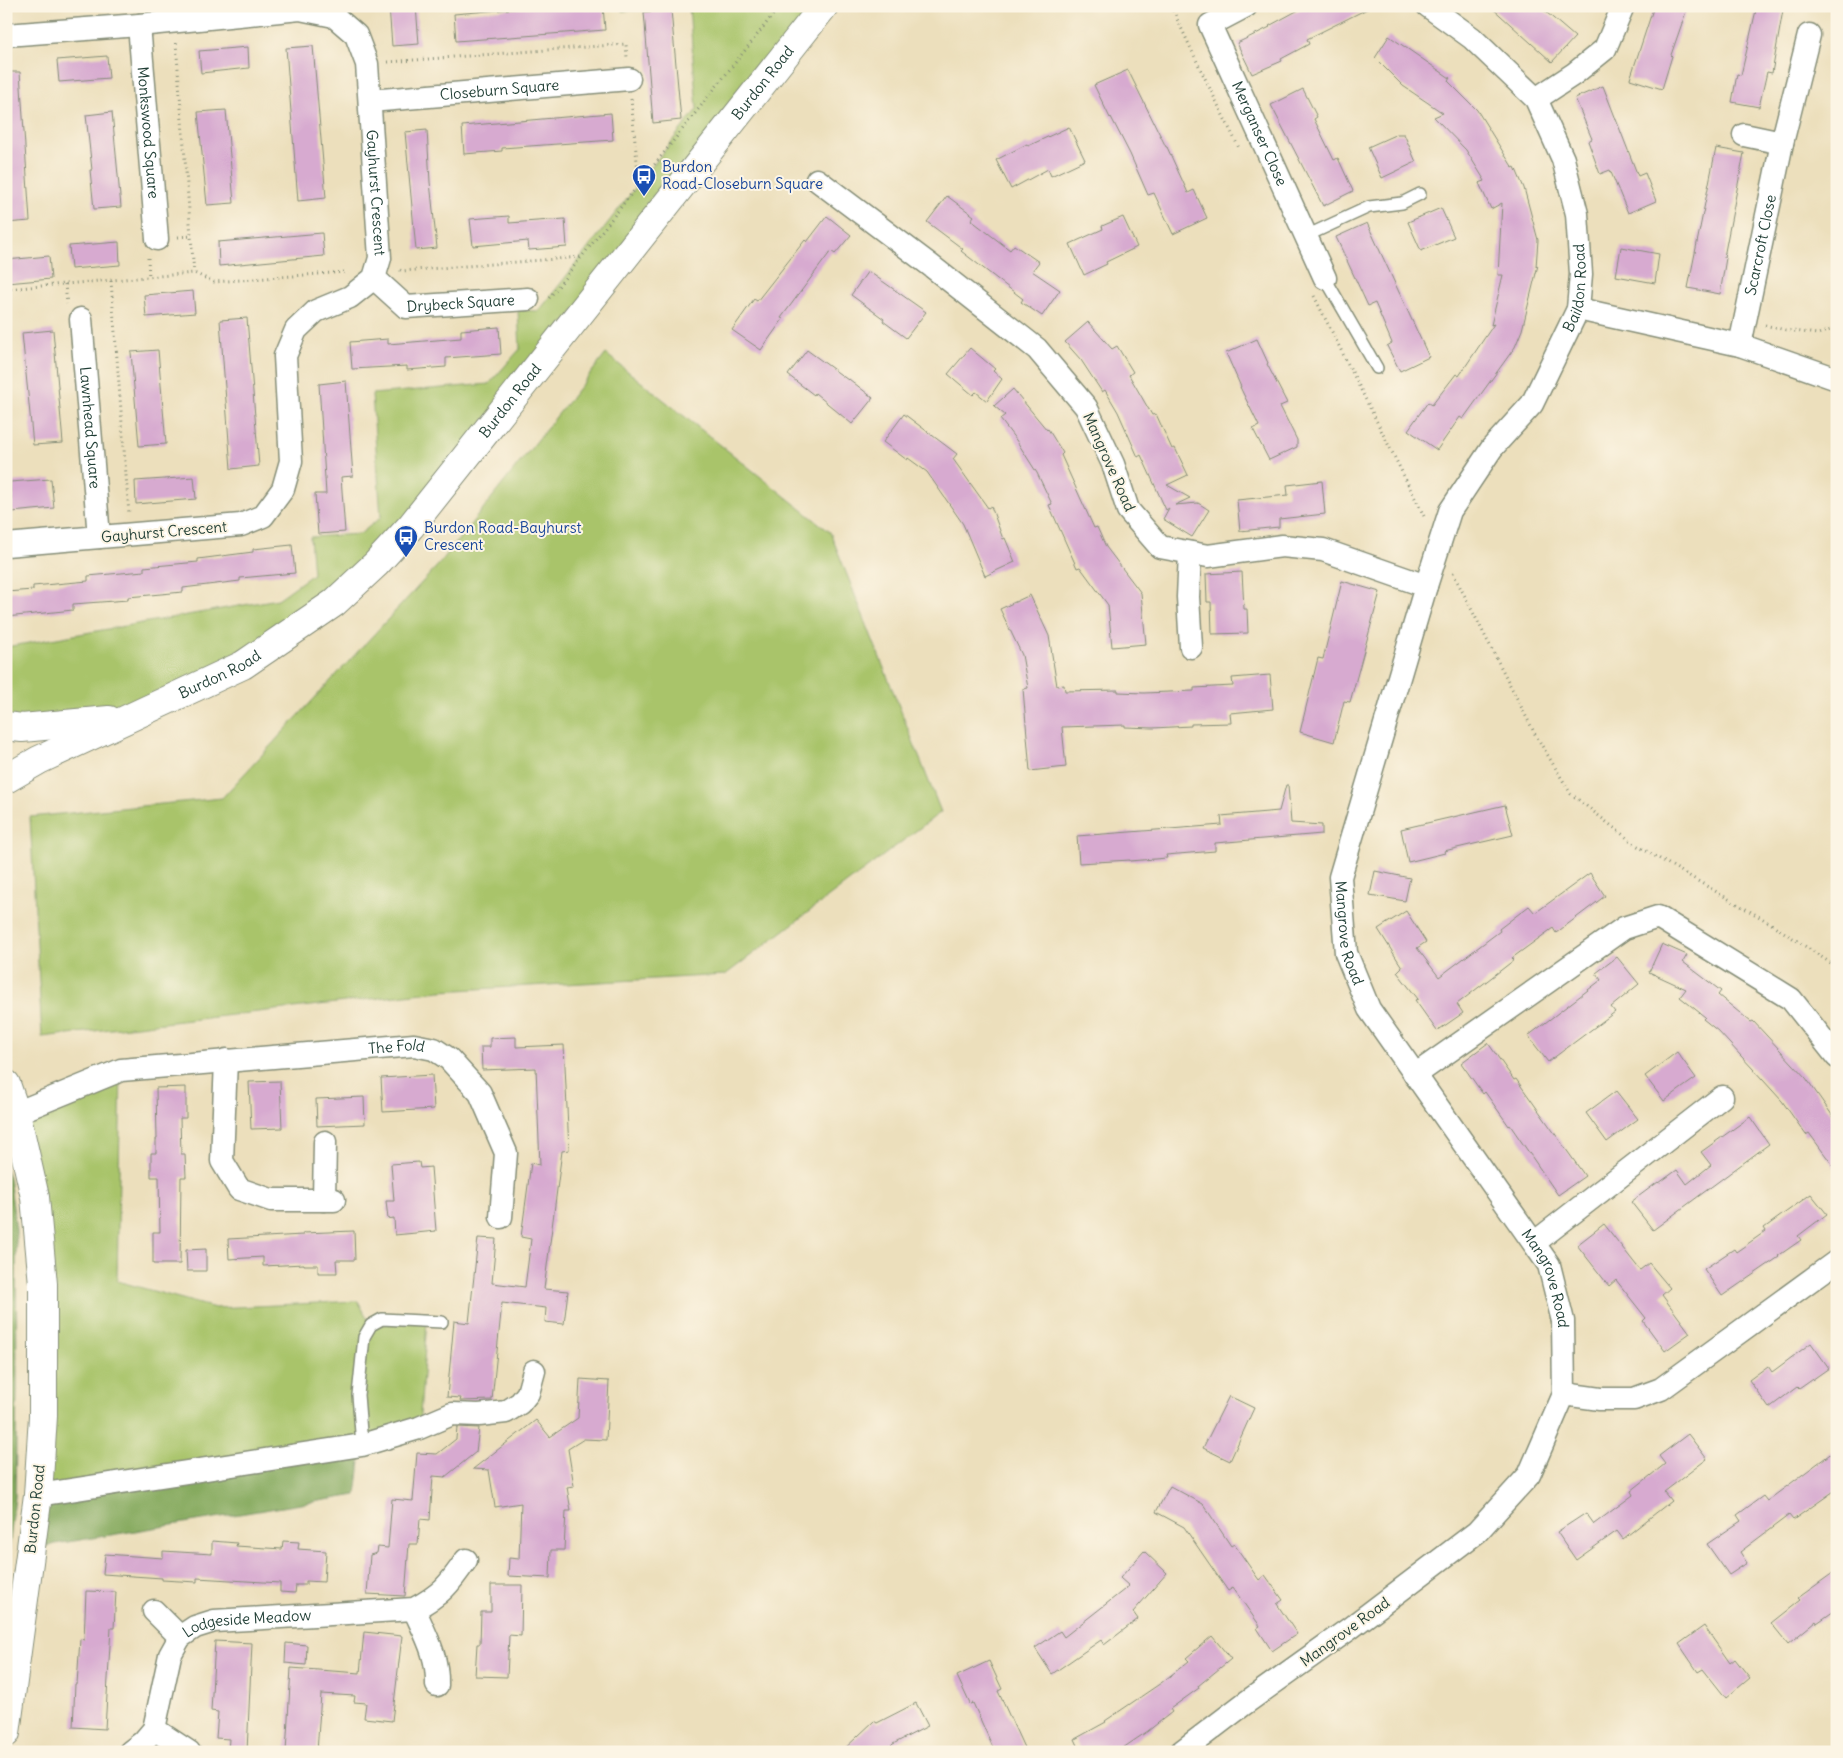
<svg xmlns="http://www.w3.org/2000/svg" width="1843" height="1758" viewBox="0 0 1843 1758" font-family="Delius,sans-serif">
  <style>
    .green { fill: #a9c46a; stroke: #64804f }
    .forest { fill: #86aa5e; stroke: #527449 }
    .building { fill: #d7aad0 }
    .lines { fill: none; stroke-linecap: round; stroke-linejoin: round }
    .lane-casing { stroke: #868e78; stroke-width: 14 }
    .street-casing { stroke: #868e78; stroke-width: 25 }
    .secondary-casing { stroke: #868e78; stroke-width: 30 }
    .path { stroke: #868e78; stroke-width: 3; stroke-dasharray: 1 4; stroke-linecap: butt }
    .lane { stroke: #fff; stroke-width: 11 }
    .street { stroke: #fff; stroke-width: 22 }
    .secondary { stroke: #fff; stroke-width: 28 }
    .labels { text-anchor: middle; stroke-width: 4; stroke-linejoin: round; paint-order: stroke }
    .street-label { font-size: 15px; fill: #1f3d34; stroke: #fcf5e5 }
    .transit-label { font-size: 15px; fill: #164399; stroke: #fcf5e5; text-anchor: start }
  </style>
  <rect width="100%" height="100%" fill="#fcf5e5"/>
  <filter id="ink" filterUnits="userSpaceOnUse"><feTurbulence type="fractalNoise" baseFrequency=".02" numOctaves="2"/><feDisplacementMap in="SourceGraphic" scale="10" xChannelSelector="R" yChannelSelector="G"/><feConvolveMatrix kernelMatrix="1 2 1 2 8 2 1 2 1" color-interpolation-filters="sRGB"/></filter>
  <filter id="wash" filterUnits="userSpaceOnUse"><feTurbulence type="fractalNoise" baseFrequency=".0096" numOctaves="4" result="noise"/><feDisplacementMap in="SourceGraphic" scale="20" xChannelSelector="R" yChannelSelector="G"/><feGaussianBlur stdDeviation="1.12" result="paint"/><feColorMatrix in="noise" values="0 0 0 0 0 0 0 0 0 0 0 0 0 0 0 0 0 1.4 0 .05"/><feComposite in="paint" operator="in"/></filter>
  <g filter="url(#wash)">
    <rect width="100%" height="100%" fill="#ecdfbc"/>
    <g class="green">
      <path d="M622,6H824L334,603L130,717L6,726V647L278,599L313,574L310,537L360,534L381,517L372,394L489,384L520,349L518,310L539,311L697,109L689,7L622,11Z"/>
      <path d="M606,354L830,532L941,812L725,975L440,991L42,1037L30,817L222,798L440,563Z"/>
      <path d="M121,1070L117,1281L215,1308L358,1301L371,1325L427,1321L419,1428L38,1495L43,1416L16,1113Z"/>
    </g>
    <g class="forest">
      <path d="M6,1169L9,1177L16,1230L17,1388L15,1497L6,1577Z"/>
      <path d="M362,1445L356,1495L31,1548L38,1495Z"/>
    </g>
    <g id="blocks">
      <g class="building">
        <path d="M389,6H416L419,44L392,46Z"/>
        <path d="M546,6H603L605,30L456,41L454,14Z"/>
        <path d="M1306,6H1373L1307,39L1309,44L1281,59L1282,61L1252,74L1237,43L1270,27L1269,26Z"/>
        <path d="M1490,6H1539L1575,37L1552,62Z"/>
        <path d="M1654,6H1688L1671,55L1672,56L1662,89L1630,79Z"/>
        <path d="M1757,6L1783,10L1772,73L1767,72L1759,107L1732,102L1737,74L1741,75Z"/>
        <path d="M671,10L681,120L653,123L644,12Z"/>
        <path d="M1389,36L1450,78L1448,81L1477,110L1513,168L1515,167L1524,188L1538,240L1536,267L1538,265L1522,330L1515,347L1463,419L1460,417L1437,450L1408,430L1428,402L1432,405L1456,374L1459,376L1494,324L1491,325L1503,275H1498L1502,203L1491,209L1479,183L1485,181L1466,150L1434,117L1443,113L1403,86L1375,58Z"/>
        <path d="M313,46L326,198L298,201L286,48Z"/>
        <path d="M248,47L249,68L201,73L199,51Z"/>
        <path d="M107,56L109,78L59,82L57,60Z"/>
        <path d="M1128,70L1166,147H1167L1188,193L1194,190L1207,218L1173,234L1154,193L1148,195L1130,154L1111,117L1110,118L1094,85Z"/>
        <path d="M6,72H20L30,221L6,223Z"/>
        <path d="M1603,86L1638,176L1645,173L1656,201L1628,213L1610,170L1600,174L1588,141L1592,139L1575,98Z"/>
        <path d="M1303,89L1317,117L1314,119L1334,160L1338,158L1353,191L1323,206L1271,105Z"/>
        <path d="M226,110L234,203L207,205L198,112Z"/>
        <path d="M112,112L121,207L94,209L90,170H92L86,115Z"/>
        <path d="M611,113L613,140L502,148V151L464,154L462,126Z"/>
        <path d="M1069,127L1085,160L1051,176L1048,169L1011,189L996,160L1027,144L1028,146Z"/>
        <path d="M427,130L430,182L437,248L416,250L405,132Z"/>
        <path d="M1397,134H1404L1416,162L1382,178L1368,147Z"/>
        <path d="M1716,148L1744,153L1724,257L1726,258L1720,294L1688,288Z"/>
        <path d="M947,196L974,216L971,220L1010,250L1014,245L1039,262L1032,271L1060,290L1042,316L1021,302L1023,299L961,251L963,249L927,222Z"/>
        <path d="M1441,208L1454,237L1421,251L1408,222Z"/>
        <path d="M509,216V223L565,219L567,247L529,250L528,241L473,246L470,219Z"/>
        <path d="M827,216L851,235L835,254L831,251L781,318L783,319L761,350L732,330L754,299L757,301L805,240L807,242Z"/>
        <path d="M1123,217L1137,247L1106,262L1107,264L1084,275L1070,244L1103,229L1102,226Z"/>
        <path d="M1367,223L1429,357L1400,371L1387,346L1392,343L1375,303L1368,306L1336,237Z"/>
        <path d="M322,233L324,256L219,266L218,242Z"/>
        <path d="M119,242L120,265L71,269L69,246Z"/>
        <path d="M1621,247L1659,254L1655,283L1616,276Z"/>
        <path d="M49,256L51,279L7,283L6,260Z"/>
        <path d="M868,271L926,312L906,338L883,321L884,319L851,295Z"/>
        <path d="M193,291L195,313L146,317L144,295Z"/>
        <path d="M247,318L259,466L231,469L220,320Z"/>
        <path d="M1088,322L1112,349L1117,346L1133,372L1129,375L1152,415L1156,414L1172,449L1175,448L1188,475L1167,485L1190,498L1175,505L1198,503L1209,510L1192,537L1163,519L1169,508L1166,510L1141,455L1138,457L1118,412L1105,390L1102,392L1081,360L1065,342Z"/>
        <path d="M499,327L501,354L446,358V367L407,370V366L352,369L350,342L388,339V344L461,338V330Z"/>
        <path d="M53,330L63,443L33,445L22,333Z"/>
        <path d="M1257,339L1268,363L1267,364L1287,403L1280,406L1297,440V447L1269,460L1253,429L1259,426L1240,387H1241L1226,353Z"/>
        <path d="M970,348L995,369L993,371L1002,379L987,401L976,392L973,395L948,374Z"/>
        <path d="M158,350L166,444L139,446L131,352Z"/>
        <path d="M807,350L848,380L849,379L873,398L852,424L815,393L814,395L788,375Z"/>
        <path d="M346,381L353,476L341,477L345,532L318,534L315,494H326L319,384Z"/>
        <path d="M1013,389L1047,430L1048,429L1063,453L1061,455L1094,528L1097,527L1106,547L1141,593L1146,644L1112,647L1108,605L1080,567L1077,568L1049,505L1052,504L1037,473L1016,440L1000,419L1005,415L994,406Z"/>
        <path d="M904,414L957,454L953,459L988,508L991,506L1003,539L1005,538L1015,562L985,576L963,524L927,472L908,458L907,460L883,442Z"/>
        <path d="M194,477L196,499L136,504L135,481Z"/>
        <path d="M51,479L54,508L12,512L10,482Z"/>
        <path d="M1322,481L1325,514L1279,519V527L1240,531L1237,500L1288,495L1287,485Z"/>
        <path d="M292,545L295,573L240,578V581L183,588V592L128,597V600L73,604V610L6,617V592L33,590V586L88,581V576L144,571V567L198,562V559L253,552V549Z"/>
        <path d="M1242,572L1244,609H1247L1248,633L1212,634L1211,602H1207L1206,574Z"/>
        <path d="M1342,581L1380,592L1350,702L1344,701L1334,742L1300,732L1318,658L1323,659Z"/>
        <path d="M1030,595L1049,636L1057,686L1064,685L1065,691L1118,690V692L1144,693L1194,691V688L1233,686L1232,678L1270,675L1273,709L1230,713L1231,723L1191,724V726L1153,728L1125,727V725L1062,727L1066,767L1030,771L1023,689L1028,688L1022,655L1000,609Z"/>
        <path d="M1286,785H1288L1291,823L1322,825V834L1215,843V851L1166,855L1167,858L1130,861V860L1079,863L1077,836L1222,825L1221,816L1279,811Z"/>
        <path d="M1505,805L1513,835L1444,851L1445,853L1408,862L1401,829Z"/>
        <path d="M1375,871L1410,878L1405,901L1370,895Z"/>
        <path d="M1590,873L1605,896L1556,933L1553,928L1512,958L1514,960L1496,974L1457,1004L1463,1013L1437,1031L1415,1000L1418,999L1397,972L1402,967L1378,929L1406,911L1426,942L1417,948L1439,977L1500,931L1499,929L1529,906L1535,913Z"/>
        <path d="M1662,944L1687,955L1683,962L1721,991L1718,995L1751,1022L1753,1021L1806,1078L1837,1122V1171L1809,1133L1806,1135L1782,1101L1753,1069L1718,1031L1703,1019L1705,1017L1680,997L1686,989L1649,972Z"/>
        <path d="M1617,957L1639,984L1611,1007L1615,1012L1548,1062L1528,1036L1601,980L1596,973Z"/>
        <path d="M516,1037V1047L564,1045L569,1150L562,1151L544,1289L568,1291L564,1324L545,1322L546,1308L502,1303L492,1400L460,1401L461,1398L447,1397L454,1321L469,1323L478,1238L496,1239L492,1283L525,1287L531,1239L521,1237L531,1163L540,1165L536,1068L482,1070L481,1047H490V1038Z"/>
        <path d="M1488,1043L1514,1080L1516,1079L1585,1176L1558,1195L1510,1125L1509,1126L1485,1092L1483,1094L1461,1063Z"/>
        <path d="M1677,1052L1696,1078L1664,1101L1645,1076Z"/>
        <path d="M432,1075L434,1109L383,1112L381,1078Z"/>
        <path d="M280,1081L282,1128L251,1129L249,1082Z"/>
        <path d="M186,1087V1118H180L181,1154H185L186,1177H181L180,1264H153V1232H160L159,1177H151V1153H156V1139H157L156,1088Z"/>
        <path d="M1616,1091L1638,1119L1607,1142L1586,1113Z"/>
        <path d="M364,1097L365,1124L317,1126L316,1099Z"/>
        <path d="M1750,1117L1769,1144L1653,1230L1631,1202L1658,1182L1659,1183L1677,1170L1687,1184L1711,1165L1701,1152Z"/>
        <path d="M419,1162L420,1168L431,1167L436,1231L395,1235L394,1218L388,1219L386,1201H394L391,1164Z"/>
        <path d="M1811,1194L1827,1214L1798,1236L1801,1240L1778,1256L1779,1257L1722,1296L1704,1269L1734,1249L1736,1252L1766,1231L1764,1228Z"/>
        <path d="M1604,1224L1640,1270L1649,1263L1670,1288L1662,1295L1690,1333L1665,1351L1643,1321L1646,1318L1616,1280L1609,1286L1577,1245Z"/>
        <path d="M354,1231L355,1260H336L337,1273H318V1265H304V1264L263,1266V1257L229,1259L228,1239L303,1235V1233Z"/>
        <path d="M206,1249V1271H187L186,1250Z"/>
        <path d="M1811,1343L1829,1368L1799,1389L1797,1387L1769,1408L1749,1380L1768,1366L1772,1372Z"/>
        <path d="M580,1379L609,1381L606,1440L584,1439L568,1449L574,1486L567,1487L571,1511H566L564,1550H551L550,1578L508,1576L509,1558L519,1559L521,1503L495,1507L489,1470L473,1469L536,1420L550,1437L578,1418Z"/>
        <path d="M1229,1396L1254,1408L1230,1461L1203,1448Z"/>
        <path d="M457,1427L479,1428L476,1452L445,1477L433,1476L430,1520L420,1519L418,1544H409L405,1596L367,1594L370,1555L377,1553L378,1547L388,1548L392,1499L413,1501L417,1453L437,1454L456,1439Z"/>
        <path d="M1688,1434L1707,1459L1664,1492L1671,1501L1623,1539L1617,1531L1576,1560L1557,1532L1586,1513L1594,1524L1633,1495L1631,1491L1665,1464L1659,1456Z"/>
        <path d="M1837,1449V1489L1793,1520L1789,1515L1740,1552L1747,1563L1729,1575L1707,1544L1741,1521L1737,1515L1763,1496L1767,1501Z"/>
        <path d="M1170,1486L1203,1504L1231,1546L1234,1544L1259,1580L1265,1575L1283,1600L1277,1604L1297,1634L1272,1651L1257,1628L1260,1626L1233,1588L1228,1591L1184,1527L1156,1512Z"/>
        <path d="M212,1541L237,1543L236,1546L282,1549L283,1541L299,1542L298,1549L326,1551L324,1582L306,1581V1585H296L295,1593L280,1592V1583L197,1578V1582L162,1580V1578L103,1574L105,1554L163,1558V1551L212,1554Z"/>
        <path d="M1144,1551L1167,1573L1133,1612L1138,1619L1104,1645L1101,1640L1052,1674L1035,1648L1060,1631L1064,1637L1129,1586L1120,1578Z"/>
        <path d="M1837,1570V1609L1817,1623L1816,1621L1788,1644L1771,1623L1800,1600L1798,1598Z"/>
        <path d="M491,1585H522L521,1636L509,1635L507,1677L475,1676L477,1644H480L481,1612H491Z"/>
        <path d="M86,1591L116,1592L114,1628H111L105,1729L73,1727L75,1684H77L80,1639L84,1640Z"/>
        <path d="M1704,1626L1730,1663L1735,1659L1750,1678L1726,1698L1703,1669L1698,1672L1679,1644Z"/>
        <path d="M364,1632L402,1636L392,1721L364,1718L366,1703L354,1702L355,1696L321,1694L317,1752H286L291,1668L360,1673Z"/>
        <path d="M1212,1636L1231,1659L1198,1686L1199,1688L1170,1709L1172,1712L1148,1731L1117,1752H1081L1075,1739L1106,1722L1105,1721L1161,1683L1189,1661L1186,1658Z"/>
        <path d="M215,1641L252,1643L247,1752H228L229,1739L216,1738L218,1712L211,1711Z"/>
        <path d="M286,1643L307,1645L306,1665L285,1663Z"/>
        <path d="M989,1661L1002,1689L998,1691L1026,1752H995L973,1703L970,1704L957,1676Z"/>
        <path d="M916,1703L928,1726L893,1744L885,1752H841L874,1721L877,1723Z"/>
      </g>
    </g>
  </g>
  <g filter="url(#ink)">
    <use href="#blocks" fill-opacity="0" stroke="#868e78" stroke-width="1"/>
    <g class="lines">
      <g class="lane-casing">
        <g id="lane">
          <path d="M1306,236L1369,207L1402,203L1420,194"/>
          <path d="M1325,278L1377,368"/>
          <path d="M362,1445L358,1395L364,1337L371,1325L382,1319L442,1322"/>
        </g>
      </g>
      <g class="street-casing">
        <g id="street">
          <path id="s1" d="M1246,6L1210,25L1325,278"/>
          <path id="s2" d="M139,25L157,239"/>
          <path id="s3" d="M6,35L139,25L300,9L334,16L356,35L367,64L380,258L374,278L350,297L316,311L296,330L285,356L291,461L283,489L263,516L241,525L6,545"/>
          <path d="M1536,99L1574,74L1605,49L1623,6"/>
          <path id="s4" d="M370,101L629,79"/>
          <path d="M1744,135L1782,143"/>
          <path id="s5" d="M817,180L930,265L1037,349L1086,407L1113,464L1128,510L1160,547L1208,556L1282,546L1323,550L1426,586L1340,877L1346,953L1369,1009L1549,1265L1563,1321L1564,1394L1529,1475L1477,1532L1349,1629L1244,1704L1181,1752"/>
          <path id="s6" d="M374,278L406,307L528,299"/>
          <path d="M1578,309L1740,345L1837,379"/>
          <path id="s7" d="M81,319L99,537"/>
          <path id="s8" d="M1740,345L1782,143L1809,35"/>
          <path d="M1190,553L1188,597L1191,647"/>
          <path id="s9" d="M1426,586L1450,511L1492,448L1532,404L1578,309L1581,274L1577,214L1563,159L1536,99L1472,38L1428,6"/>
          <path d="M226,1060L222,1161L239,1189L271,1200H334"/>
          <path d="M1415,1075L1624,928L1658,917L1791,999L1837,1057"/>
          <path id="s10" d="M16,1113L121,1070L414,1045L434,1049L449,1059L480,1093L506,1153L501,1217"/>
          <path d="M324,1200L325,1142"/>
          <path d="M1534,1243L1722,1097"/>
          <path d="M1564,1394L1600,1399H1634L1661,1389L1837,1261"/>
          <path d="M38,1495L362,1445L419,1428L452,1414L479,1415L506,1412L520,1403L528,1393L534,1371"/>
          <path d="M414,1609C426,1636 438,1656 437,1685"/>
          <path d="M154,1611L180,1637"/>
          <path d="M154,1729L189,1752"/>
          <path id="s11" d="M130,1752L143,1742L154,1729L170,1655L180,1637L195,1627L214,1621L414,1609C441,1595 449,1585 466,1560"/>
        </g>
      </g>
      <g class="secondary-casing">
        <g id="secondary">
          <path d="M6,726L22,728L109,720"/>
          <path id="s12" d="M6,779L39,760L243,665L334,603L376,564L411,526L824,6"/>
          <path d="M6,1084L16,1113L35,1197L43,1284V1416L38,1495L6,1733"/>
        </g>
      </g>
      <g class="path">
        <path d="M1171,6L1200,68L1239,148"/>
        <path d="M176,43L191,236"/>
        <path d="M388,62L626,44L627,58"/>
        <path d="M631,99L639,183"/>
        <path d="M178,237L191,236L194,273"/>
        <path d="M148,258L149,278"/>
        <path d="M400,270L402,271L581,257"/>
        <path d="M111,281L129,514"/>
        <path d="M65,284L67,304"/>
        <path d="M6,289L194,273L214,282L345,272"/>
        <path d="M1314,296L1424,516"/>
        <path d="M549,298L780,6"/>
        <path d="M1765,325L1785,330L1818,334L1837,328"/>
        <path d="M1453,573L1535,734L1571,794L1636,845L1770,923L1832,964L1837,971"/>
      </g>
      <use href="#lane" class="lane"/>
      <use href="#street" class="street"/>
      <use href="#secondary" class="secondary"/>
    </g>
  </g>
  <defs>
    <g id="bus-pin" transform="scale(1.25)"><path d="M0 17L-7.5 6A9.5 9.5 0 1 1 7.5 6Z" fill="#1a4fb4" stroke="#fcf5e5"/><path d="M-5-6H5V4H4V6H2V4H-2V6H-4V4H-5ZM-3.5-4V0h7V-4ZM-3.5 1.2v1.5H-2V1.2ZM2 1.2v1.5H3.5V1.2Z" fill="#fff"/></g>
  </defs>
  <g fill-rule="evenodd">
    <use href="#bus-pin" x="644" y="176"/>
    <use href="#bus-pin" x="406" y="537"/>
  </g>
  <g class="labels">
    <g class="street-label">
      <text dy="5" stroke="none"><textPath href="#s12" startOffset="1048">Burdon Road</textPath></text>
      <text dy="5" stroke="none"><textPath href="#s4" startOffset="130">Closeburn Square</textPath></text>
      <text dy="5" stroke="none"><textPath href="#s2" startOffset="108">Monkswood Square</textPath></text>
      <text dy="5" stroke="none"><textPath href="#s1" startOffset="160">Merganser Close</textPath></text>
      <text dy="5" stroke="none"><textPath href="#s3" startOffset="519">Gayhurst Crescent</textPath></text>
      <text dy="5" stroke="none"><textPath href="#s8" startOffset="102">Scarcroft Close</textPath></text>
      <text dy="5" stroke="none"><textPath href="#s9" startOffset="340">Baildon Road</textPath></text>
      <text dy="5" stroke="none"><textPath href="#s6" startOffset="98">Drybeck Square</textPath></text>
      <text dy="5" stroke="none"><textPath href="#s12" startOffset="642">Burdon Road</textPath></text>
      <text dy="5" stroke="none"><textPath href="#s7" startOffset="109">Lawnhead Square</textPath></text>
      <text transform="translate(1109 462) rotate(66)" y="5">Mangrove Road</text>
      <text transform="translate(164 532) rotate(-5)" y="5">Gayhurst Crescent</text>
      <text dy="5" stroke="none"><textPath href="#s12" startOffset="238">Burdon Road</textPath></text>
      <text dy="5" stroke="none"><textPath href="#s5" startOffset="1148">Mangrove Road</textPath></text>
      <text dy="5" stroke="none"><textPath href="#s10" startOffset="390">The Fold</textPath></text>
      <text dy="5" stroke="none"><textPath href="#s5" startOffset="1552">Mangrove Road</textPath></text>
      <text transform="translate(35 1509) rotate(-84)" y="5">Burdon Road</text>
      <text dy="5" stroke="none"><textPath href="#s11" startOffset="200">Lodgeside Meadow</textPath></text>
      <text transform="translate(1345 1632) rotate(-36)" y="5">Mangrove Road</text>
    </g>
    <g class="transit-label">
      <text x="662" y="172">Burdon<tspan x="662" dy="17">Road-Closeburn Square</tspan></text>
      <text x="424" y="533">Burdon Road-Bayhurst<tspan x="424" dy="17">Crescent</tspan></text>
    </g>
  </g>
  <rect width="1843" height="1758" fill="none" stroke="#fcf5e5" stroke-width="25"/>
</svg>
